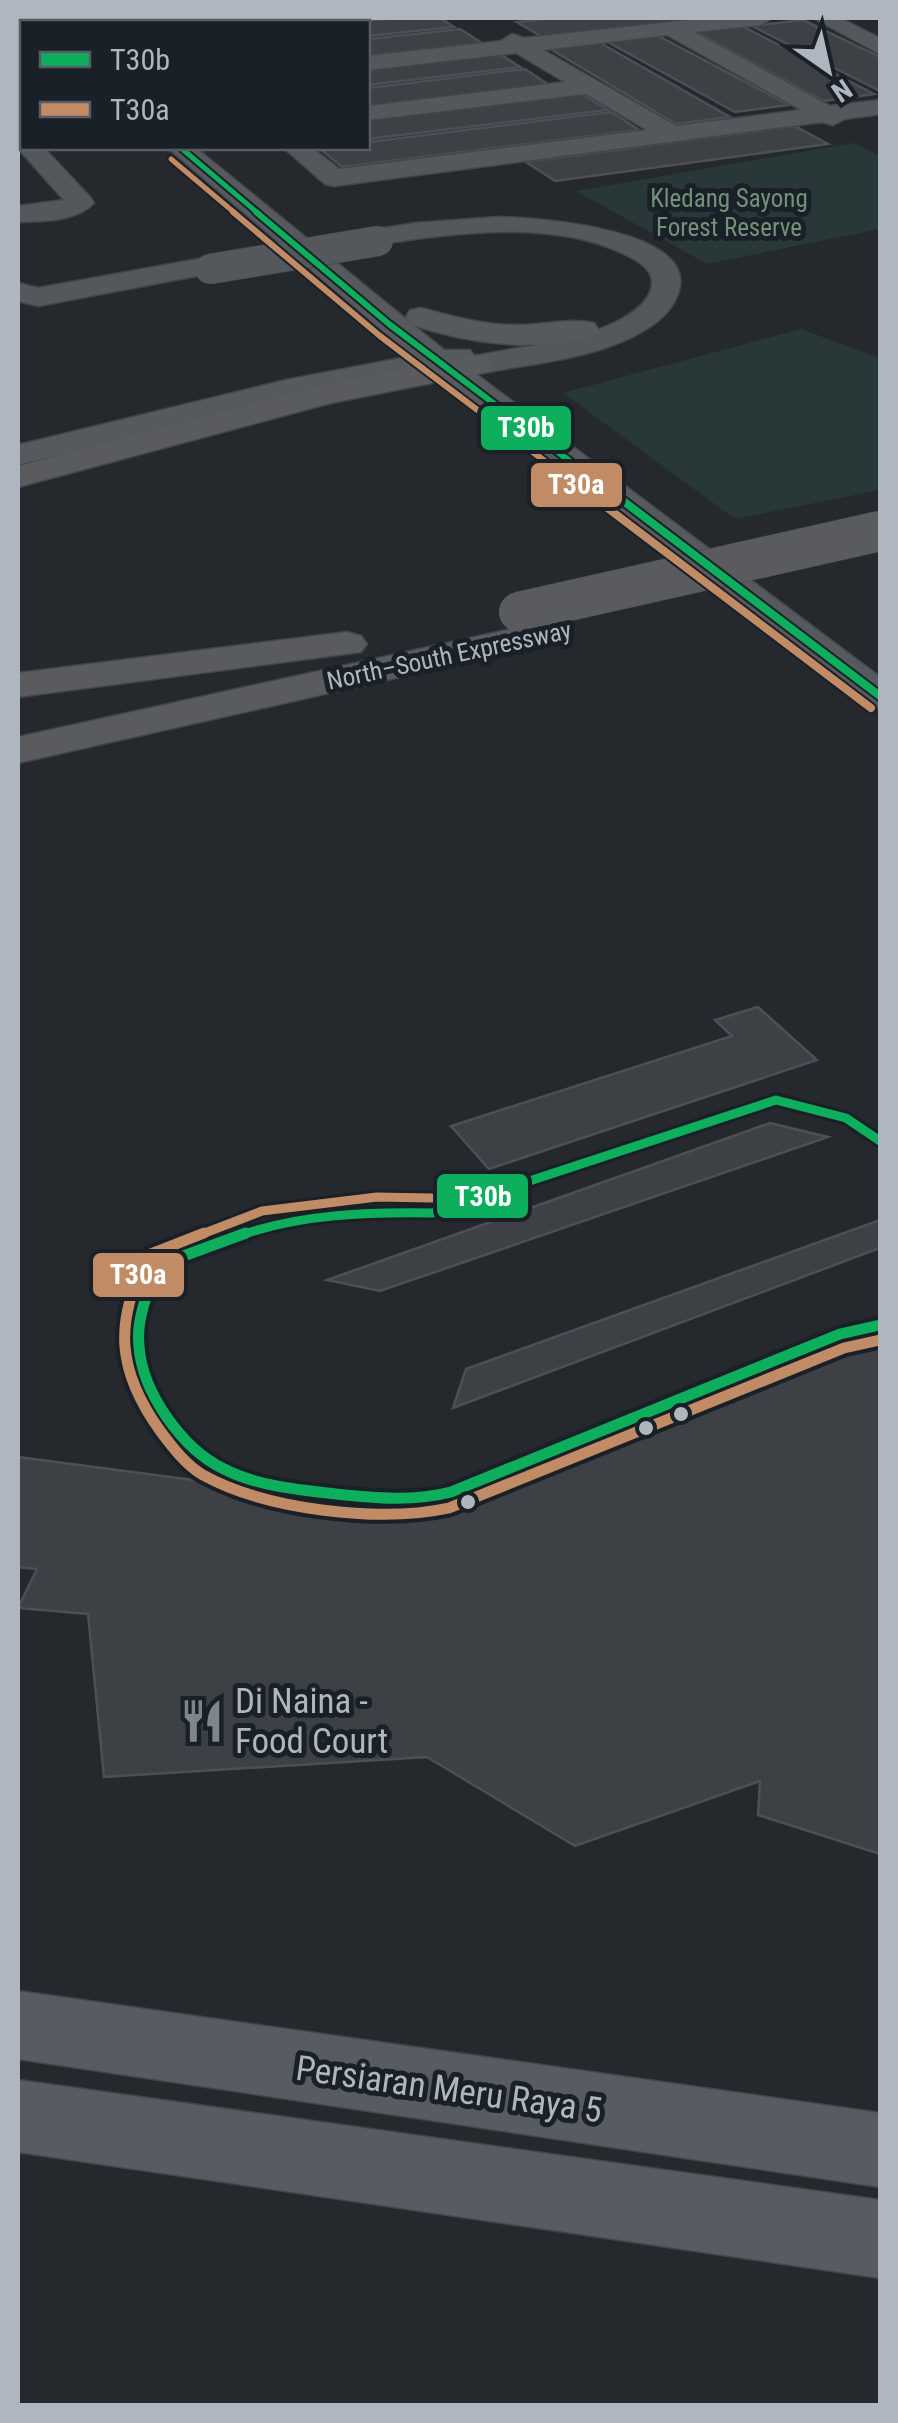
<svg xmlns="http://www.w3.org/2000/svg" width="898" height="2423" viewBox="0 0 898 2423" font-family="'Roboto Condensed',sans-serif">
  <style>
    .green { fill: #283737 }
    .building { fill: #3d4145; stroke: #4c5056; stroke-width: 2.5 }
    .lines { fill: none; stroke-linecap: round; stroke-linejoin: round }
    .street-casing { stroke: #424549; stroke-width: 3 }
    .secondary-casing { stroke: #424549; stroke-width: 3 }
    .primary-casing { stroke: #42464b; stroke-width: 3 }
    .highway-casing { stroke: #41454a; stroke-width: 3 }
    .street { fill: #54585d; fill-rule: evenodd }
    .secondary { fill: #585c62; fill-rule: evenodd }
    .primary { fill: #565a5f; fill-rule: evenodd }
    .highway { fill: #595b5e; fill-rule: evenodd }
    .street-bridge-casing { stroke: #424549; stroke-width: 31; stroke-linecap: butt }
    .highway-bridge-casing { stroke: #41454a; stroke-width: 41; stroke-linecap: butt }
    .street-bridge { stroke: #54585d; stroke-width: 30 }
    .highway-bridge { stroke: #595b5e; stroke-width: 40 }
    .bus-1-far4-casing { stroke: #1a2027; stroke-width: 9 }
    .bus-1-far3-casing { stroke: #1a2027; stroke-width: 10 }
    .bus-1-far2-casing { stroke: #1a2027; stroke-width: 12 }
    .bus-1-far1-casing { stroke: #1a2027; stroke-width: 15 }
    .bus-1-casing { stroke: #1a2027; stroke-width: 19 }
    .bus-2-far4-casing { stroke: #1a2027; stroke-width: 9 }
    .bus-2-far3-casing { stroke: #1a2027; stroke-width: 10 }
    .bus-2-far2-casing { stroke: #1a2027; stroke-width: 12 }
    .bus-2-far1-casing { stroke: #1a2027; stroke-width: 15 }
    .bus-2-casing { stroke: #1a2027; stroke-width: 19 }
    .bus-1-far4 { stroke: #0daf5c; stroke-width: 5 }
    .bus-1-far3 { stroke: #0daf5c; stroke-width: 6 }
    .bus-1-far2 { stroke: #0daf5c; stroke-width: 8 }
    .bus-1-far1 { stroke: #0daf5c; stroke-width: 9 }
    .bus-1 { stroke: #0daf5c; stroke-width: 11 }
    .bus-2-far4 { stroke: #c18c65; stroke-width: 5 }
    .bus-2-far3 { stroke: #c18c65; stroke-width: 6 }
    .bus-2-far2 { stroke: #c18c65; stroke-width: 8 }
    .bus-2-far1 { stroke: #c18c65; stroke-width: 9 }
    .bus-2 { stroke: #c18c65; stroke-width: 11 }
    .bus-dot { fill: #aeb6c0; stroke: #1a2027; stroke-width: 4 }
    .labels { text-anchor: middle; stroke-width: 10; stroke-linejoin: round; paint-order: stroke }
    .far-park-label { font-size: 25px; fill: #719278; stroke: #1a2027 }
    .far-street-label { font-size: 25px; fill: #aeb6c0; stroke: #1a2027 }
    .near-poi-label { font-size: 35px; fill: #aeb6c0; stroke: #1a2027; text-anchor: start }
    .near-street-label { font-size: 35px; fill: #aeb6c0; stroke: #1a2027 }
    .line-badge { stroke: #1a2027; stroke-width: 4 }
    .badge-label { font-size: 28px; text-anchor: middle; font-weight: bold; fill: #fff }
  </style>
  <rect width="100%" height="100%" fill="#25292e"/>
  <g class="green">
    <path d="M854,143L880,156V229L707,264L576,191Z"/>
    <path d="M801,329L880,358V490L735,519L563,393Z"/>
  </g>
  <g class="building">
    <path d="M169,18H298L251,22H175Z"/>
    <path d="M400,18H440L454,27L368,36V22H354Z"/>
    <path d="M555,18H712L542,37L517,22Z"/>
    <path d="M803,20L880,57V91L752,26Z"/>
    <path d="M742,26L874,94L824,101L694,31Z"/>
    <path d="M460,29L482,43L368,56V39Z"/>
    <path d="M655,34L789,105L735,112L604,40Z"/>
    <path d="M597,41L730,117L676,124L547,47Z"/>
    <path d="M497,52L520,67L368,85V67Z"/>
    <path d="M525,69L549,85L368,107V88Z"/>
    <path d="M581,93L608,110L368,139V118Z"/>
    <path d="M612,112L639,130L342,167L319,148H368V142Z"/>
    <path d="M795,126L828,144L555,181L526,162Z"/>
    <path d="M758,1007L817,1060L489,1169L451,1126L732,1036L715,1020Z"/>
    <path d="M770,1123L828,1137L380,1291L327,1280Z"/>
    <path d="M880,1220V1248L453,1408L466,1369Z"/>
    <path d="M880,1340V1854L758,1815L760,1781L575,1846L427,1757L104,1777L88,1614L18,1608L37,1569L18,1567V1457L436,1512Z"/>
  </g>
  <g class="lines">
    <g class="street-casing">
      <g id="street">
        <path d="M125,18H151L154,22H128Z"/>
        <path d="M294,18H358L355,22H291Z"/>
        <path d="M708,18H772L761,25L694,32L830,106L880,100V114L845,119L833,125L822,122L334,186L325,184L284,148H312L339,169L647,130L586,94L368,120V106L565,82L516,53L368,70V56L501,41L512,34L524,38ZM667,35L801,110L676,126L543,50Z"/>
        <path d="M813,18H840L880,38V54Z"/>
        <path d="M22,143V148H44L90,197L94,203C76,222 42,221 18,222V206L64,200L22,153L18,148Z"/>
        <path d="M499,217C536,218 688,228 680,286C677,304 663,319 648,328C600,359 532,363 477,374L466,372L462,365L466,358C515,346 568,345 614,323C630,315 654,301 652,280C650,267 636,260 626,255C543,213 421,238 333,252L319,244L323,238L415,223Z"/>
        <path d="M265,247L275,249L279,255L275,261L38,306L18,301V283L38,288Z"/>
      </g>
    </g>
    <g class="secondary-casing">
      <g id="secondary">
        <path d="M18,1991L880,2113V2187L18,2059Z"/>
        <path d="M18,2080L880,2200V2278L18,2152Z"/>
      </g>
    </g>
    <g class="primary-casing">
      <g id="primary">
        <path d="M18,18H42L46,22L22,25Z"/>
        <path d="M168,148H196L444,350H470L475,357L464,365L880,677V708L865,705L432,372L286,400L18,465V445L286,380L412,356Z"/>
        <path d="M421,308C453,316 481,325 515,325C540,326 569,317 594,323L599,330L594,337C533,352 468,344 410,324L406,317L410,310Z"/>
      </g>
    </g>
    <g class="highway-casing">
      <g id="highway">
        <path d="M477,355L488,358L493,365L488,372L331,403L18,487V466L328,384Z"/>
        <path d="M520,627L534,631L540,639L534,647L18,763V737Z"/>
        <path d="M347,632L361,636L367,644L361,652L18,697V673Z"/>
      </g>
    </g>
    <use href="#street" class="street"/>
    <use href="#secondary" class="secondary"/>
    <use href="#primary" class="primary"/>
    <use href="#highway" class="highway"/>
    <g class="street-bridge-casing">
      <path id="street-bridge" d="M210,269L378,241"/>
    </g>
    <g class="highway-bridge-casing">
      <path id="highway-bridge" d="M519,612L880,531"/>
    </g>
    <use href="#street-bridge" class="street-bridge"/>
    <use href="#highway-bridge" class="highway-bridge"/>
    <g class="bus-1-far4-casing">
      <path id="bus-1-far4" d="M181,148L259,214"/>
    </g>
    <g class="bus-1-far3-casing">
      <path id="bus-1-far3" d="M256,212L389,324L596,481"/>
    </g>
    <g class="bus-1-far2-casing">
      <path id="bus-1-far2" d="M593,478L880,696"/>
    </g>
    <g class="bus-1-far1-casing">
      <path id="bus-1-far1" d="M239,1236C299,1214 369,1212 432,1213L776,1100L846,1118L880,1141"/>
    </g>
    <g class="bus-1-casing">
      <path id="bus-1" d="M246,1233L159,1265C148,1291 136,1318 139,1346C142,1392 182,1449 224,1469C257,1486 299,1490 336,1494C374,1498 413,1502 451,1492L840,1334L880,1325"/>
    </g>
    <g class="bus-2-far4-casing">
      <path id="bus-2-far4" d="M171,159L236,214"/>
    </g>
    <g class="bus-2-far3-casing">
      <path id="bus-2-far3" d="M233,212L380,336L571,481"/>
    </g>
    <g class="bus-2-far2-casing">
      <path id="bus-2-far2" d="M568,478L871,708"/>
    </g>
    <g class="bus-2-far1-casing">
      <path id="bus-2-far1" d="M197,1236L262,1211L377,1197L432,1198"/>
    </g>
    <g class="bus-2-casing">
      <path id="bus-2" d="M204,1233L148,1255C114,1322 116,1370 161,1432C173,1448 186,1465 203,1475C266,1510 380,1523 449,1508L844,1348L880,1340"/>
    </g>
    <use href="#bus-1-far4" class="bus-1-far4"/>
    <use href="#bus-1-far3" class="bus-1-far3"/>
    <use href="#bus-1-far2" class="bus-1-far2"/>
    <use href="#bus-1-far1" class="bus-1-far1"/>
    <use href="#bus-1" class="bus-1"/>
    <use href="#bus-2-far4" class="bus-2-far4"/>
    <use href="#bus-2-far3" class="bus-2-far3"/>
    <use href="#bus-2-far2" class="bus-2-far2"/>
    <use href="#bus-2-far1" class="bus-2-far1"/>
    <use href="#bus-2" class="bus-2"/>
  </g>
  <defs>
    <g id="restaurant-bare" transform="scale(3.45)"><path d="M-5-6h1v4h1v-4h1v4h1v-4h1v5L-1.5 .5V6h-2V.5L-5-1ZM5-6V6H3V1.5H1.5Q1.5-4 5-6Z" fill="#7e858d" stroke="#1a2027" stroke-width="2.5" paint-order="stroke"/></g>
  </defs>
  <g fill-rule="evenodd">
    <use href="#restaurant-bare" x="202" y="1721"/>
  </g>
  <g class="bus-dot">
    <circle cx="681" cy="1414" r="9"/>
    <circle cx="646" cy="1428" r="9"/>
    <circle cx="468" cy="1502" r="9"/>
  </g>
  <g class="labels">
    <g class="far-park-label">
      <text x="729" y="207">Kledang Sayong<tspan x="729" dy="29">Forest Reserve</tspan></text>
    </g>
    <g class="far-street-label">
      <text transform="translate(449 655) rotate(-12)" y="9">North–South Expressway</text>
    </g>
    <g class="near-poi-label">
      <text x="235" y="1713">Di Naina -<tspan x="235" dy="40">Food Court</tspan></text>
    </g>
    <g class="near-street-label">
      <text transform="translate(449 2089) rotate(8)" y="12">Persiaran Meru Raya 5</text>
    </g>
  </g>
  <g class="line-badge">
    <rect x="479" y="404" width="94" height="48" rx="10" fill="#0daf5c"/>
    <rect x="529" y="461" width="95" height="48" rx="10" fill="#c18c65"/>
    <rect x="435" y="1172" width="95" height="48" rx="10" fill="#0daf5c"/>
    <rect x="91" y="1251" width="95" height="48" rx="10" fill="#c18c65"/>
  </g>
  <g class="badge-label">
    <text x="526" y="437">T30b</text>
    <text x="576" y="494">T30a</text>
    <text x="483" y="1206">T30b</text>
    <text x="138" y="1284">T30a</text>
  </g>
  <rect width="898" height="2423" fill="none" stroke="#aeb6c0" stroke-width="40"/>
  <rect x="20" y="20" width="350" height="130" fill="#1a2027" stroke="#555c64" stroke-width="2.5"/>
  <rect x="40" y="52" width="50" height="15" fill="#0daf5c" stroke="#555c64" stroke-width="2.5"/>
  <text x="110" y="70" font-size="30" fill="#aeb6c0">T30b</text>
  <rect x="40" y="102" width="50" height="15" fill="#c18c65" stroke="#555c64" stroke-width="2.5"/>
  <text x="110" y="120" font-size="30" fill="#aeb6c0">T30a</text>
  <g transform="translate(828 70) rotate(146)" stroke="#1a2027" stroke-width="8" paint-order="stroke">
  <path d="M0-8L18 38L0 25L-18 38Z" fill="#aeb6c0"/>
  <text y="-15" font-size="28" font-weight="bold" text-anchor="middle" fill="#aeb6c0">N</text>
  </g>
</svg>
